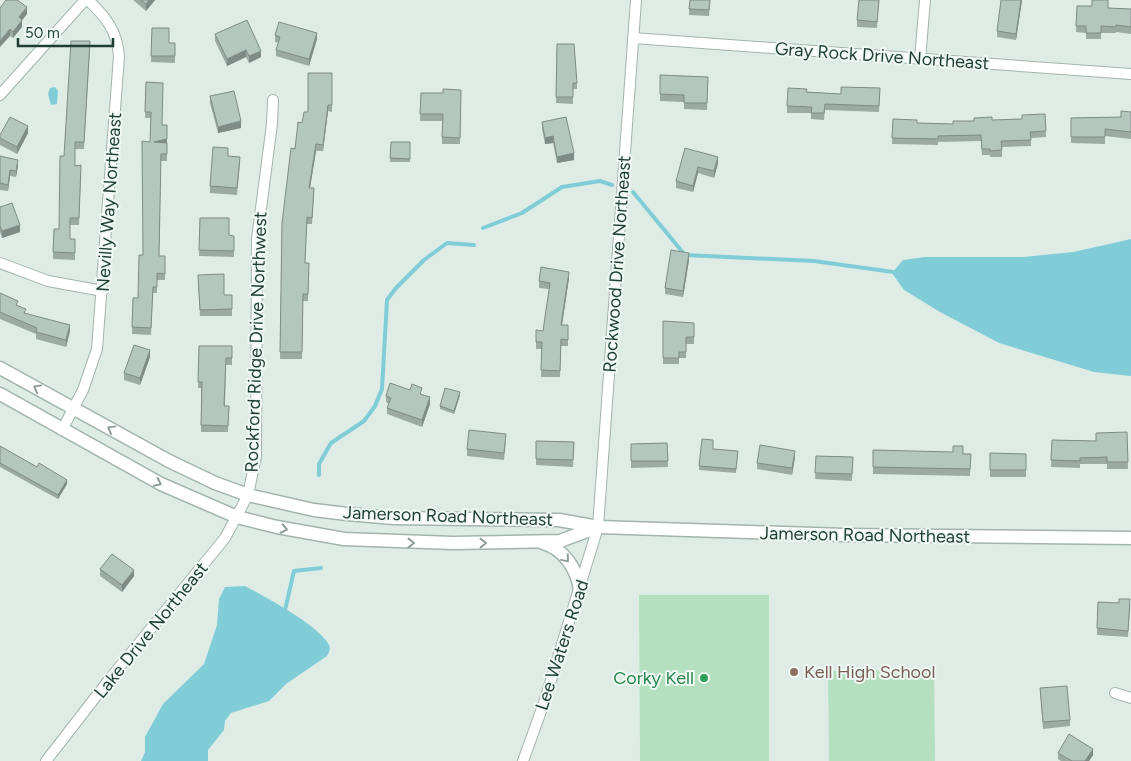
<svg xmlns="http://www.w3.org/2000/svg" width="1131" height="761" viewBox="0 0 1131 761" font-family="Figtree,sans-serif">
  <style>
    .green { fill: #b5e0bf }
    .water { fill: #80cdd8 }
    .lines { fill: none; stroke-linecap: round; stroke-linejoin: round }
    .stream { stroke: #80cdd8; stroke-width: 4 }
    .minor-casing { stroke: #a1b4ad; stroke-width: 12 }
    .tertiary-casing { stroke: #a1b4ad; stroke-width: 15 }
    .minor { stroke: #fff; stroke-width: 10 }
    .tertiary { stroke: #fff; stroke-width: 12 }
    .wall { fill: #9baba4 }
    .shaded-wall { fill: #7e8b86 }
    .building { fill: #b4c7bf; stroke: #7e8b86 }
    .oneway { stroke: #8e9e9a }
    .education-dot { fill: #8d6e63; stroke: #f0f8f4; stroke-width: 2 }
    .leisure-dot { fill: #2e9e5b; stroke: #f0f8f4; stroke-width: 2 }
    .labels { text-anchor: middle; stroke-width: 4; stroke-linejoin: round; paint-order: stroke }
    .street-label { font-size: 18px; fill: #1e3e34; stroke: #f0f8f4 }
    .education-label { font-size: 18px; fill: #785e54; stroke: #f0f8f4; text-anchor: start }
    .leisure-label { font-size: 18px; fill: #27864d; stroke: #f0f8f4; text-anchor: end }
  </style>
  <rect width="100%" height="100%" fill="#dfece6"/>
  <g class="green">
    <path d="M639,595H769V761H640Z"/>
    <path d="M934,670L935,761H829L828,671Z"/>
  </g>
  <g class="water">
    <path d="M55,87L58,91L57,104L51,105L48,94L50,88Z"/>
    <path d="M1131,239V376L1094,372L999,343L940,312L904,290L892,273L903,260L925,257H1023L1073,252Z"/>
    <path d="M245,586C264,596 321,627 329,645C331,649 329,652 327,656L286,684L269,701L231,713L225,721L224,730L208,750V761H141L145,752V737L163,704L204,664L217,625L219,599L225,587Z"/>
  </g>
  <g class="lines">
    <g class="stream">
      <path d="M633,192L685,255L814,261L893,272"/>
      <path d="M483,228L522,213L562,187L600,181L612,185"/>
      <path d="M319,475V464L331,443L364,421L375,406L382,389L387,300L396,288L424,260L447,243L474,245"/>
      <path d="M285,610L294,571L321,568"/>
    </g>
    <g class="minor-casing">
      <g id="minor">
        <path d="M633,38L1131,74"/>
        <path d="M920,59L925,0"/>
        <path d="M0,95L85,0"/>
        <path d="M0,263L48,281L103,291"/>
        <path d="M62,430L83,390L97,349L119,56C117,31 106,17 88,0"/>
        <path d="M1115,693L1131,698"/>
        <path d="M46,761L108,681L225,538L248,495L256,456L257,239L272,124L273,100"/>
        <path d="M523,761L544,703L598,527L636,0"/>
      </g>
    </g>
    <g class="tertiary-casing">
      <g id="tertiary">
        <path d="M0,368L169,461L215,483L248,495L314,510L347,514L394,518L559,520L598,527L844,535L1131,538"/>
        <path d="M0,394L161,484L237,517L277,527L344,539L453,543L560,541L598,527"/>
        <path d="M543,543C564,549 577,569 580,590"/>
      </g>
    </g>
    <use href="#minor" class="minor"/>
    <use href="#tertiary" class="tertiary"/>
  </g>
  <g class="wall">
    <path d="M133,0H155L146,11Z"/>
    <path d="M690,0H710L709,16L689,15Z"/>
    <path d="M879,0L877,28L857,27V20Z"/>
    <path d="M1022,0L1016,40L997,37V31Z"/>
    <path d="M1077,6L1131,9V34L1116,32V33H1101V39H1086V33L1076,32Z"/>
    <path d="M0,8L27,14L22,20V27L13,38L10,36Z"/>
    <path d="M152,28L169,43H175V63L151,62Z"/>
    <path d="M215,34L261,57L249,63L246,57L227,66L215,41Z"/>
    <path d="M275,35L317,39L309,66L276,56V50L279,43L275,42Z"/>
    <path d="M557,44L577,83V89H573V104L556,103Z"/>
    <path d="M90,48L84,149H75V166L81,172L79,225H70V239H75V260L53,259L54,229H59L64,156Z"/>
    <path d="M332,73V112L328,111L323,151H316L310,188L314,195L312,224H307L305,263H309L308,301H303L302,359H280L282,223L295,149L302,123Z"/>
    <path d="M660,75L708,77L707,110L684,109V102L660,101Z"/>
    <path d="M146,82L162,125L167,132V161H161L159,256H165V280H157V293H153L151,335L132,334L133,298H138L143,255L150,142L151,118H145Z"/>
    <path d="M880,88L879,112L825,110L824,120L811,119V113H787V106L806,92L841,94Z"/>
    <path d="M461,90L460,144H442V121H420L421,93H443Z"/>
    <path d="M210,96L241,128L218,133L210,103Z"/>
    <path d="M1131,112V139L1105,136V144L1071,143V118L1121,117Z"/>
    <path d="M1045,114L1046,137L1031,138V146L1002,147V157H990V155H982L981,141L938,142V145L892,144L893,119L917,123L953,124L974,121L1022,119Z"/>
    <path d="M542,122L574,160L557,163L553,143L545,144L542,129Z"/>
    <path d="M28,133L17,154L0,145V135Z"/>
    <path d="M391,142H410V162H390Z"/>
    <path d="M685,148L718,163L714,178L698,173L693,192L676,188V181Z"/>
    <path d="M0,156L18,166L16,177L10,176L8,191L0,190Z"/>
    <path d="M228,156L240,163L237,195L210,193V186Z"/>
    <path d="M0,207L20,232L2,238L0,232Z"/>
    <path d="M200,218L229,235L234,236V257L199,256Z"/>
    <path d="M689,260L683,297L665,294V288Z"/>
    <path d="M569,278L562,325H568V346H561L560,377H541L542,349H536V330L543,331L549,289L539,288V281Z"/>
    <path d="M198,281L224,295H232V316H200Z"/>
    <path d="M0,293L18,306L26,314L70,331L66,347L36,339V334L0,319Z"/>
    <path d="M663,321L694,323V344H686V358H679V364H663Z"/>
    <path d="M199,346H232V365H226L225,406H229L228,432H201V388H198Z"/>
    <path d="M150,357L140,385L124,380V373Z"/>
    <path d="M422,394L430,404L422,427L387,414V408L389,404L386,402V396Z"/>
    <path d="M460,395L454,414L440,409V406Z"/>
    <path d="M1127,432L1128,469H1107V464H1080V468L1051,467L1052,440L1096,441Z"/>
    <path d="M702,439L713,449L738,451L736,473L699,470Z"/>
    <path d="M506,441L504,460L467,456V449Z"/>
    <path d="M536,441L574,442L573,467L536,465Z"/>
    <path d="M667,443L668,467L631,468V444Z"/>
    <path d="M0,446L67,484L58,499L0,467Z"/>
    <path d="M873,450L971,454L970,476L873,474Z"/>
    <path d="M990,453L1026,454V477H990Z"/>
    <path d="M816,456L853,457L852,481L815,479Z"/>
    <path d="M795,457L792,475L757,469V463Z"/>
    <path d="M100,569L134,576L122,592L100,576Z"/>
    <path d="M1130,606L1128,637L1097,635V628Z"/>
    <path d="M1040,688L1070,720V726L1043,729Z"/>
    <path d="M1058,753L1093,755L1089,761H1061L1058,759Z"/>
  </g>
  <g class="shaded-wall">
    <path d="M149,0H155L146,11V4Z"/>
    <path d="M1021,0H1022L1016,40V34Z"/>
    <path d="M27,7V14L19,24V17Z"/>
    <path d="M22,20V27L13,38V32Z"/>
    <path d="M10,29V36L0,47V41Z"/>
    <path d="M317,33V39L309,66V59Z"/>
    <path d="M246,50V57L227,66V59Z"/>
    <path d="M261,51V57L249,63V56Z"/>
    <path d="M328,105V111L323,151V145Z"/>
    <path d="M241,121V128L218,133V127Z"/>
    <path d="M167,125V161V146L154,142Z"/>
    <path d="M28,126V133L17,154V147Z"/>
    <path d="M553,136V143L545,144V138Z"/>
    <path d="M316,144V151L309,194V188Z"/>
    <path d="M574,153V160L557,163V157Z"/>
    <path d="M718,157V163L714,178V171Z"/>
    <path d="M18,160V166L16,177V171Z"/>
    <path d="M698,167V173L693,192V186Z"/>
    <path d="M10,170V176L8,191V185Z"/>
    <path d="M20,225V232L2,238V231Z"/>
    <path d="M689,253V260L683,297V291Z"/>
    <path d="M569,272V278L561,331V325Z"/>
    <path d="M70,325V331L66,347V340Z"/>
    <path d="M150,350V357L140,385V378Z"/>
    <path d="M460,392V395L454,414V411Z"/>
    <path d="M430,397V404L422,427V420Z"/>
    <path d="M795,451V457L792,475V468Z"/>
    <path d="M67,480V484L58,499V495Z"/>
    <path d="M134,570V576L122,592V585Z"/>
    <path d="M1093,749V755L1089,761H1085Z"/>
  </g>
  <g class="building">
    <path d="M6,0H17L27,7L19,17L22,20L13,32L10,29L0,41V8Z"/>
    <path d="M141,0H149L146,4Z"/>
    <path d="M690,0H710L709,10L689,9Z"/>
    <path d="M859,0H879L877,22L857,20Z"/>
    <path d="M1001,0H1021L1016,34L997,31Z"/>
    <path d="M1092,0H1108V8L1131,9V27L1116,25V27L1101,26V33H1086V26H1076L1077,6H1092Z"/>
    <path d="M247,20L261,51L249,56L246,50L227,59L215,34Z"/>
    <path d="M279,22L317,33L309,59L276,50L280,37L275,35Z"/>
    <path d="M152,28H169V43H175V56H151Z"/>
    <path d="M71,41H90L84,142H75V166L81,165L79,218H70V239H75V253L53,252L54,229H59L60,156H64Z"/>
    <path d="M557,44H574L577,83H573V97H556Z"/>
    <path d="M308,73H332V105H328L323,145L316,144L309,188H314L312,218L307,217L305,263H309L308,294H303L302,352H280L282,223L291,148L295,149L298,122L302,123L304,112H308Z"/>
    <path d="M660,75L708,77L707,103H684V95L660,94Z"/>
    <path d="M146,82L163,83L162,125H167V139L154,142L167,143V154H161L159,256H165V274L157,273V287H153L151,328L132,327L133,298H138L139,255H143L142,141L150,142L151,112H145Z"/>
    <path d="M841,87L880,88L879,106L825,104L824,113H811L812,107L787,106L788,88L807,89L806,92L841,94Z"/>
    <path d="M443,89L461,90L460,138L442,137L443,114H420L421,93H443Z"/>
    <path d="M234,91L241,121L218,127L210,96Z"/>
    <path d="M1121,111L1131,112V132L1105,129V137H1071V118L1121,117Z"/>
    <path d="M1045,114L1046,131L1030,132L1031,140L1001,141L1002,150L990,151V149H982L981,135L938,136V139L892,138L893,119L917,120V123L953,124V121H974V118L992,117V120L1022,119V115Z"/>
    <path d="M10,117L28,126L17,147L0,138V135Z"/>
    <path d="M566,117L574,153L557,157L553,136L545,138L542,122Z"/>
    <path d="M391,142H410V159L390,158Z"/>
    <path d="M213,147L228,148V156L240,157L237,188L210,186Z"/>
    <path d="M685,148L718,157L714,171L698,167L693,186L676,181Z"/>
    <path d="M0,156L18,160L16,171L10,170L8,185L0,183Z"/>
    <path d="M12,203L20,225L2,231L0,226V207Z"/>
    <path d="M200,218H229V235L234,236V251L199,250Z"/>
    <path d="M671,250L689,253L683,291L665,288Z"/>
    <path d="M541,267L569,272L561,325H568V340L561,339L560,371L541,370L542,342H536V330L543,331L550,283L539,281Z"/>
    <path d="M224,274V295H232V309L200,310L198,275Z"/>
    <path d="M0,293L18,301L16,305L26,309L24,313L70,325L66,340L36,332L37,328L0,312Z"/>
    <path d="M663,321L694,323V337H686V352H679V358H663Z"/>
    <path d="M134,345L150,350L140,378L124,373Z"/>
    <path d="M199,346H232V358H226L224,406H229L228,426L201,425L202,382H198Z"/>
    <path d="M390,383L410,390L412,384L422,388L420,394L430,397L422,420L387,408L391,398L386,396Z"/>
    <path d="M445,388L460,392L454,411L440,406Z"/>
    <path d="M469,430L506,434L504,453L467,449Z"/>
    <path d="M1127,432L1128,462H1107V457L1080,458V461L1051,460L1052,440L1096,441V433Z"/>
    <path d="M702,439L713,440V449L738,451L736,469L699,466Z"/>
    <path d="M536,441L574,442L573,460L536,459Z"/>
    <path d="M667,443L668,461H631V444Z"/>
    <path d="M760,445L795,451L792,468L757,463Z"/>
    <path d="M0,446L37,467L39,463L67,480L58,495L0,463Z"/>
    <path d="M953,446H963V454H971L970,469L873,467V450L953,452Z"/>
    <path d="M990,453L1026,454V470H990Z"/>
    <path d="M816,456L853,457L852,474L815,473Z"/>
    <path d="M112,554L134,570L122,585L100,569Z"/>
    <path d="M1119,599H1130L1128,631L1097,628L1098,602L1119,603Z"/>
    <path d="M1067,686L1070,720L1043,722L1040,688Z"/>
    <path d="M1069,734L1093,749L1085,761H1072L1058,753Z"/>
  </g>
  <defs><path id="oneway-chevron" d="M-2-3.5L2.5 0L-2 3.5" fill="none" stroke-width="1.6" stroke-linecap="round" stroke-linejoin="round" transform="scale(1.25)"/></defs>
  <g class="oneway">
    <use href="#oneway-chevron" transform="translate(37 388) rotate(-151)"/>
    <use href="#oneway-chevron" transform="translate(111 429) rotate(-151)"/>
    <use href="#oneway-chevron" transform="translate(158 483) rotate(26)"/>
    <use href="#oneway-chevron" transform="translate(284 529) rotate(12)"/>
    <use href="#oneway-chevron" transform="translate(411 543)"/>
    <use href="#oneway-chevron" transform="translate(483 543) rotate(-1)"/>
    <use href="#oneway-chevron" transform="translate(566 559) rotate(50)"/>
  </g>
  <circle class="education-dot" cx="794" cy="672" r="5"/>
  <circle class="leisure-dot" cx="704" cy="678" r="5"/>
  <g class="labels">
    <g class="street-label">
      <text transform="translate(882 56) rotate(4)" y="6">Gray Rock Drive Northeast</text>
      <text transform="translate(109 202) rotate(-86)" y="6">Nevilly Way Northeast</text>
      <text transform="translate(617 264) rotate(-86)" y="6">Rockwood Drive Northeast</text>
      <text transform="translate(256 342) rotate(-88)" y="6">Rockford Ridge Drive Northwest</text>
      <text transform="translate(448 516) rotate(2)" y="6">Jamerson Road Northeast</text>
      <text transform="translate(865 535) rotate(1)" y="6">Jamerson Road Northeast</text>
      <text transform="translate(151 630) rotate(-51)" y="6">Lake Drive Northeast</text>
      <text transform="translate(562 645) rotate(-72)" y="6">Lee Waters Road</text>
    </g>
    <g class="education-label">
      <text x="804" y="678">Kell High School</text>
    </g>
    <g class="leisure-label">
      <text x="694" y="684">Corky Kell</text>
    </g>
  </g>
  <path d="M18 38v8h95v-8" fill="none" stroke="#1e3e34" stroke-width="2.5"/>
  <text x="25" y="38" font-size="15" fill="#1e3e34" stroke="#f0f8f4" stroke-width="4" paint-order="stroke">50 m</text>
</svg>
